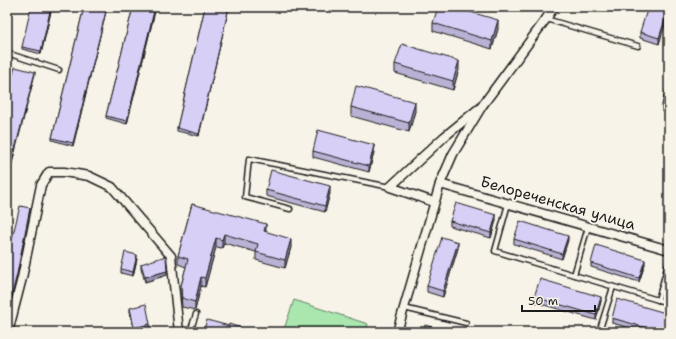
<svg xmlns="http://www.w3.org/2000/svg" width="676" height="339" viewBox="0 0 676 339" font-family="'Shantell Sans',sans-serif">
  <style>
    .green { fill: #a9e7ae; stroke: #628265 }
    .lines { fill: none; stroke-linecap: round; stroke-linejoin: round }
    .lane-casing { stroke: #1c1c1c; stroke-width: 7 }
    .street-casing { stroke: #1c1c1c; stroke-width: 11 }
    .lane { stroke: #f7f3e8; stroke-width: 4 }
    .street { stroke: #f7f3e8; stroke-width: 8 }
    .wall { fill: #bab2d4; stroke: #1c1c1c }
    .shaded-wall { fill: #9791ad; stroke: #1c1c1c }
    .building { fill: #d8cff7; stroke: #1c1c1c }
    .labels { text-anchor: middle; stroke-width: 4; stroke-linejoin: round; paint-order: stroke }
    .street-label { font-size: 15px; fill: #1c1c1c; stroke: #f7f3e8 }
  </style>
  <rect width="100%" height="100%" fill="#f7f3e8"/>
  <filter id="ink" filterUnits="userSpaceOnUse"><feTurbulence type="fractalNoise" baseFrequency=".025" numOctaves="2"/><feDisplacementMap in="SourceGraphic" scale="8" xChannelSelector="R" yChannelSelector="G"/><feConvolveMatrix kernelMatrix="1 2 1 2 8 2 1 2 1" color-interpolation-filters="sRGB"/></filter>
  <g filter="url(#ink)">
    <path class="green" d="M294,300L368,324L366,332H283Z"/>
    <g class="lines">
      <g class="lane-casing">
        <g id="lane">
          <path d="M546,19L638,46"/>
          <path d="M7,53L59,70"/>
          <path d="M508,204L495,251L574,275"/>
          <path d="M290,209L245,197L249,159L390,187"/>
          <path d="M588,227L574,275L658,300L669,261"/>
          <path d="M658,300L669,303"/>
          <path d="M404,308L466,323"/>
          <path d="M190,332L196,314"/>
          <path d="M599,332L613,287"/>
        </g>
      </g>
      <g class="street-casing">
        <g id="street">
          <path d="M440,184L669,250"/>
          <path d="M434,202L390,187L444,137L477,110"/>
          <path d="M8,332L22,278L41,185L49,172H64L89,176L112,187L171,256L179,332"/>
          <path d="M397,332L440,184L453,154L482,106L546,19L554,7"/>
        </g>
      </g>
      <use href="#lane" class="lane"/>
      <use href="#street" class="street"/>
    </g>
    <g class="wall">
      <path d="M52,7L41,54L22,49V47Z"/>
      <path d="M84,7H107L73,146L52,140V138Z"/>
      <path d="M133,7H156L127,124L106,118V116Z"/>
      <path d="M205,7L199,136L177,131V128Z"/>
      <path d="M669,7L659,44L640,38V32Z"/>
      <path d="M433,23L498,29L492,49L433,31Z"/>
      <path d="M395,64L459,69L453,90L395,73Z"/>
      <path d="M669,78V114L662,112V105Z"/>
      <path d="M351,107L415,111L409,132L351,116Z"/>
      <path d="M313,151L374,152L369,172L313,157Z"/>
      <path d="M266,190L330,193L325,212L266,196Z"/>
      <path d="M192,204L266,232L291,247L285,268L256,260V252L224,243L222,248L216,247L205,287L201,286L195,310L182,307L181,294V286L186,267L178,264V256Z"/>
      <path d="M496,220L491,238L450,226V221Z"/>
      <path d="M514,239L568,240L562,259L514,244Z"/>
      <path d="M458,248L443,297L427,292V286Z"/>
      <path d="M137,259L133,276L121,273V269Z"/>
      <path d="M591,263L645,264L639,282L591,267Z"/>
      <path d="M141,264L167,275L145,282L141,268Z"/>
      <path d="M669,278V292L666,291V286Z"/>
      <path d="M534,297L601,301L596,320L534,302Z"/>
      <path d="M130,308L150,329L134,332L130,312Z"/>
      <path d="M612,318L669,332H645L612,323Z"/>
    </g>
    <g class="shaded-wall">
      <path d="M11,7H12L7,26V23Z"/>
      <path d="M51,7H52L41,54V51Z"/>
      <path d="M107,7L73,146V143Z"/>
      <path d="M155,7H156L127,124V121Z"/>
      <path d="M229,7L199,136V134Z"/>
      <path d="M669,7V12L659,44V38Z"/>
      <path d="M498,20V29L492,49V41Z"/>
      <path d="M459,61V69L453,90V81Z"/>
      <path d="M35,72V74L7,183V180Z"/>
      <path d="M415,102V111L409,132V123Z"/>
      <path d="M374,145V152L369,172V166Z"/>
      <path d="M330,186V193L325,212V206Z"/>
      <path d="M30,208L17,277L7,316V314Z"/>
      <path d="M496,215V220L491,238V233Z"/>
      <path d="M266,224V232L264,231Z"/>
      <path d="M224,234V243L222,248V240Z"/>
      <path d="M568,236V240L562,259V254Z"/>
      <path d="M216,238V247L205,287V278Z"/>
      <path d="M291,239V247L285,268V260Z"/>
      <path d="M458,242V248L443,297V291Z"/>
      <path d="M137,255V259L133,276V272Z"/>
      <path d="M645,260V264L639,282V278Z"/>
      <path d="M167,271V275L145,282V277Z"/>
      <path d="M201,277V286L195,310V302Z"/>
      <path d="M601,297V301L596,320V315Z"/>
      <path d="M150,324V329L134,332V328Z"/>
    </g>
    <g class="building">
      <path d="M7,7H11L7,23Z"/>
      <path d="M31,7H51L41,51L22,47Z"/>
      <path d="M84,7H107L73,143L52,138Z"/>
      <path d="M133,7H155L127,121L106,116Z"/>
      <path d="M205,7H229L199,134L177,128Z"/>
      <path d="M438,7H453L498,20L492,41L433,23Z"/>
      <path d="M648,7H669L659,38L640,32Z"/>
      <path d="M402,44L459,61L453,81L395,64Z"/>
      <path d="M15,67L35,72L7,180V97Z"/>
      <path d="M669,78V107L662,105Z"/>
      <path d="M356,86L415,102L409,123L351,107Z"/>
      <path d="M318,130L374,145L369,166L313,151Z"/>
      <path d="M271,170L330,186L325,206L266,190Z"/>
      <path d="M456,203L496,215L491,233L450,221Z"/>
      <path d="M192,204L266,224L264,231L291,239L285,260L256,252L258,244L224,234L222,240L216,238L205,278L201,277L195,302L182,298L181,286L188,259L178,256Z"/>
      <path d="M20,206L30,208L17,274L7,314V259Z"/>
      <path d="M520,221L568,236L562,254L514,239Z"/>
      <path d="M442,237L458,242L443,291L427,286Z"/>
      <path d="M596,245L645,260L639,278L591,263Z"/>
      <path d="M125,252L137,255L133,272L121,269Z"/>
      <path d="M166,256L167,271L145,277L141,264Z"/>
      <path d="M669,278V287L666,286Z"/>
      <path d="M540,279L601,297L596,315L534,297Z"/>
      <path d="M617,299L669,314V332H661L612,318Z"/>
      <path d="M146,304L150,324L134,328L130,308Z"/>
      <path d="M207,320L229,326V324L247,330L246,332H203Z"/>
      <path d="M425,325L445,331L444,332H423Z"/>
    </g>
  </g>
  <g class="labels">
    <g class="street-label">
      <text transform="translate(558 203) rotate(16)" y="5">Белореченская улица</text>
    </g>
  </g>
  <rect width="676" height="339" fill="none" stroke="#f7f3e8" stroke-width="24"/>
  <rect x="12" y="12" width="652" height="315" fill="none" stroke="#1c1c1c" stroke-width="1.5" filter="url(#ink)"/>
  <path d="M522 305v6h73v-6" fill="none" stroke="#1c1c1c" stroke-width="2"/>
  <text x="528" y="305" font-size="12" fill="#1c1c1c" stroke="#f7f3e8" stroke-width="3" paint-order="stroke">50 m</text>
</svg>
